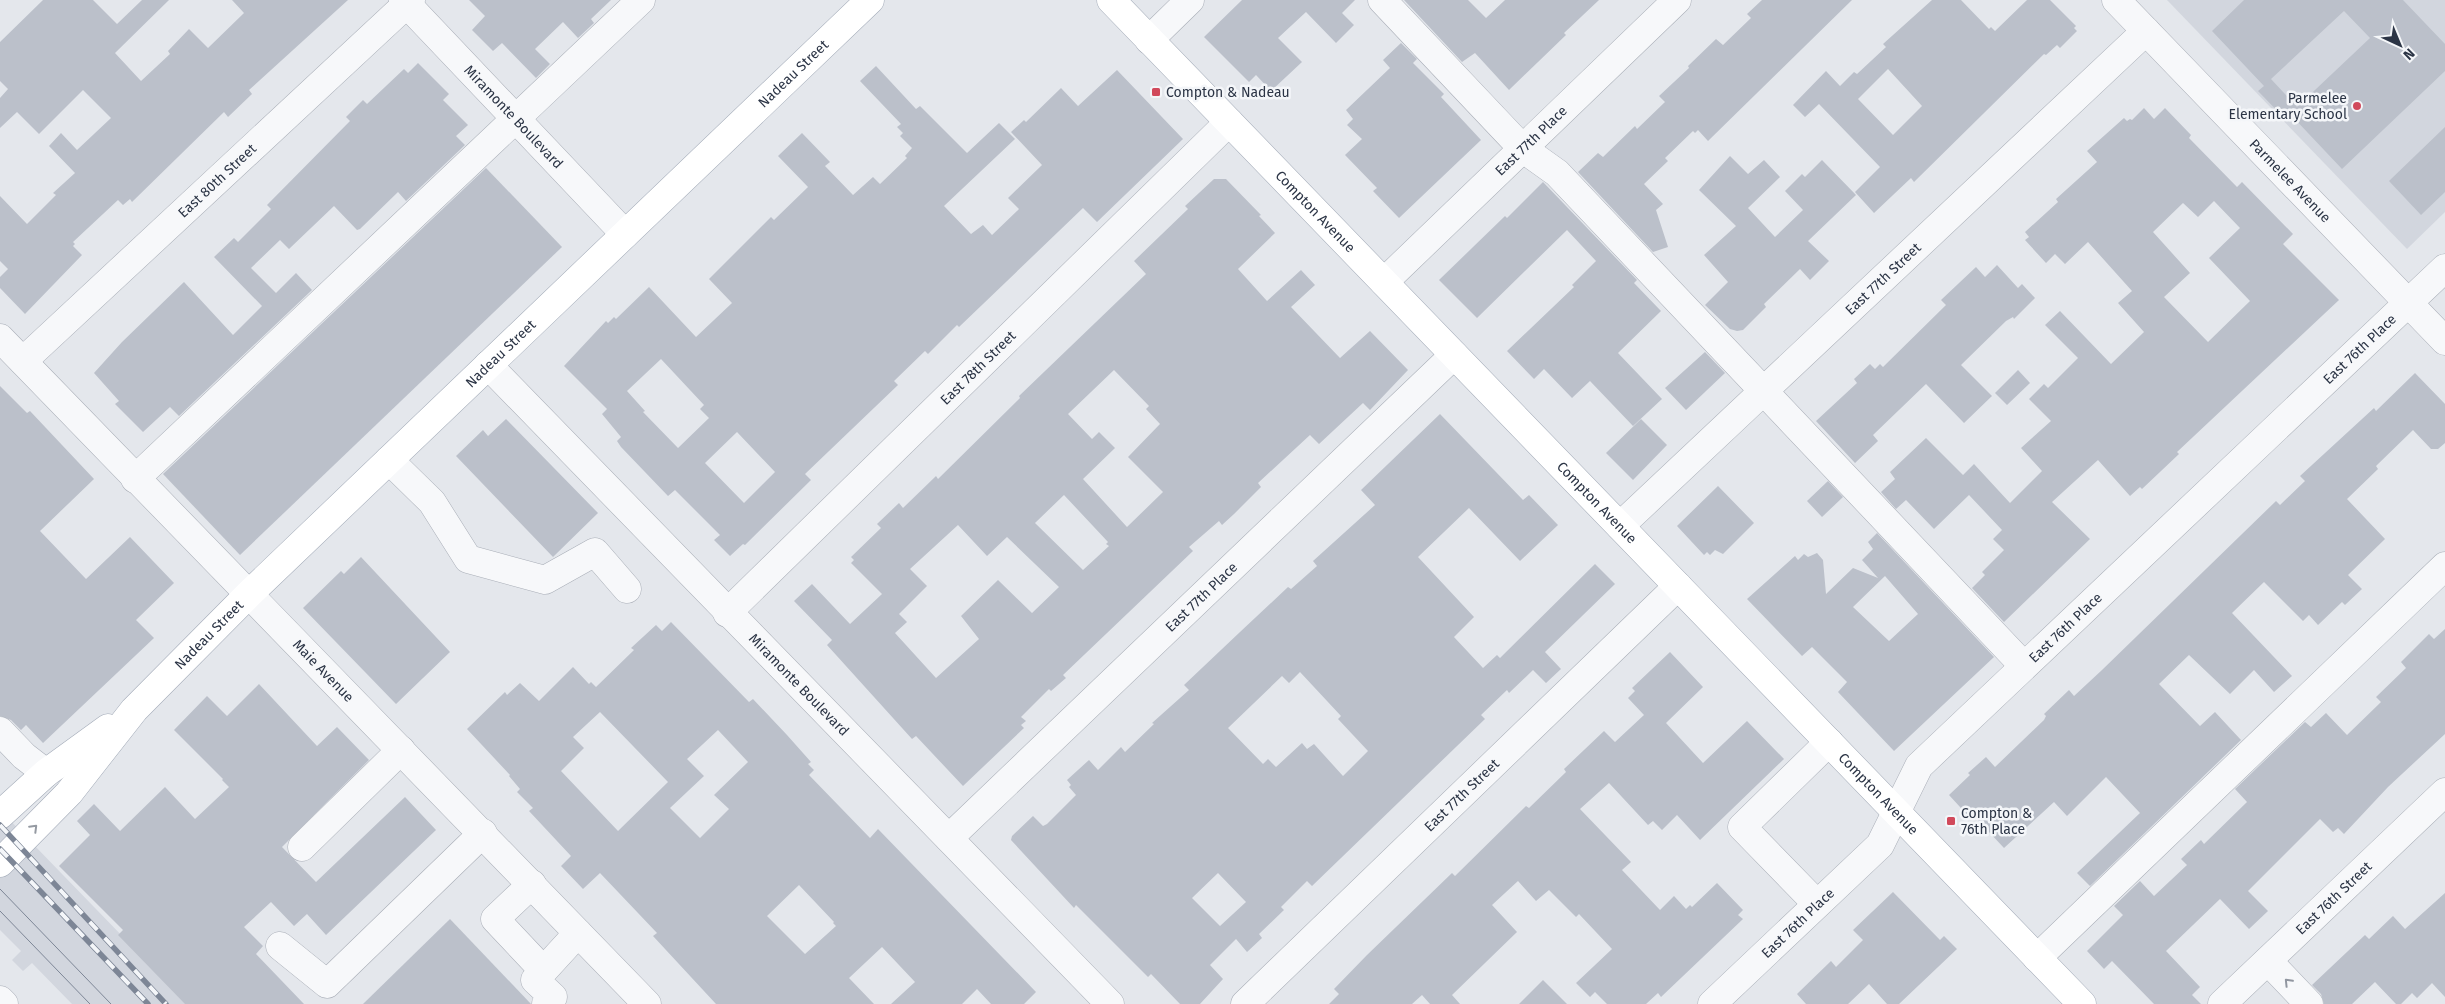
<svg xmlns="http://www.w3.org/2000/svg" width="2445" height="1004" viewBox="0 0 2445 1004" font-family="'Fira Sans',sans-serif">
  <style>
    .built { fill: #d2d6de }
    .building { fill: #bbc0ca; fill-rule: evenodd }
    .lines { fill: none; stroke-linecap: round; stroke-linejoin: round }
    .minor-casing { stroke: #a9aeb7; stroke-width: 29 }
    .major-casing { stroke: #a3abb8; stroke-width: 29 }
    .minor { stroke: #f7f8fa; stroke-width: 28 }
    .major { stroke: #fff; stroke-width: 28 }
    .tram { stroke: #7d8696; stroke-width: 1 }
    .rail-casing { stroke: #7d8696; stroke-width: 5.5 }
    .rail { stroke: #f4f6f9; stroke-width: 4; stroke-dasharray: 11; stroke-linecap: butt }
    .oneway { stroke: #959aa2 }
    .oneway2 { stroke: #9196a0 }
    .poi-dot { fill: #d1495b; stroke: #f4f6f9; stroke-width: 2 }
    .labels { text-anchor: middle; stroke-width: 5; stroke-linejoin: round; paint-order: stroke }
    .street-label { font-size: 14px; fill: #2b3445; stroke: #f4f6f9 }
    .poi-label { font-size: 14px; fill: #2b3445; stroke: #f4f6f9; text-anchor: start }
  </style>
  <rect width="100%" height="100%" fill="#e4e7ec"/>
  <g class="built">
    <path d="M2167,0H2445V212L2407,249Z"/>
    <path d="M0,810L188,1004H72L32,963L23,971L12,960L21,951L0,930Z"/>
  </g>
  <g class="building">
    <path d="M43,0H93L117,24L142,0H169L115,53L141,81L170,54L168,51L189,29L208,48L244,13L232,0H348L249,90L252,94L228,117L224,112L132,202L130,199L123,205L118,200L73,242L75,244L73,246L82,255L25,314L0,288V277L8,269L0,261V196L27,224L56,195L53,193L75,173L49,146L61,133L77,150L111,118L83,90L39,134L17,112L0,128V98L8,89L0,81V42Z"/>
    <path d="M469,0H611L591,19L594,23L578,38L563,22L535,49L550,64L536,78L502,43L493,51L472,30L485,16Z"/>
    <path d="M1242,0H1355L1342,13L1354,25L1336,43L1306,12L1278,38L1302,62L1271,91L1256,75L1249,82L1204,37Z"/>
    <path d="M1404,0H1468L1486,18L1505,0H1599L1564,33L1566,35L1509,90L1475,53L1462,62Z"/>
    <path d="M1762,0H1852L1708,141L1698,130L1695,133L1693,131L1665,158L1668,161L1644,184L1663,204L1656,210L1668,247L1653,252L1578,172L1598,153L1603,157L1635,126L1637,129L1665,102L1659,96L1689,68L1688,66L1716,39L1723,45L1751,18L1747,14Z"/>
    <path d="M1932,0H1961L1989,29L1991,27L1995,31L2027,0H2050L2076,26L2074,28L2077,31L2060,48L2057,45L2046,55L2044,54L1914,182L1911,178L1874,213L1855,192L1880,167L1819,104L1805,117L1793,105L1826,71L1840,86L1854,72L1857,74L1886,47L1883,44ZM1888,69L1922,106L1893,135L1858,99Z"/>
    <path d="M2244,0H2403L2445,44V71L2342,169L2291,115L2286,120L2258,91L2264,86L2212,31ZM2344,11L2370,38L2297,107L2271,79Z"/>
    <path d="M1401,43L1417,59L1413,63L1444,94L1441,97L1481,140L1399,218L1373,191L1377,188L1345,155L1362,139L1347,125L1353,119L1346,110L1390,68L1383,60Z"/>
    <path d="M418,63L449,94L443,100L468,125L456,136L465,145L406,201L398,192L360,229L357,230L334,206L289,249L280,240L251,268L276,293L296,273L312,290L179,416L170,407L143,432L115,404L119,401L94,373L122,342L184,282L233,335L262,306L214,257L234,238L238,242L271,209L267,205L350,121L346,117L363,100L367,104L404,69L408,73Z"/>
    <path d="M876,66L916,109L920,106L967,153L999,123L1015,139L944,206L971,234L983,225L992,235L1019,209L1008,198L1042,165L1011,132L1024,120L1026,122L1061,88L1078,106L1117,70L1183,139L1097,222L1083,208L959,327L957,325L928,354L925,351L894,381L898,385L805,474L811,480L745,545L743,544L730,556L714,540L720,535L675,490L668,496L621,447L617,441L621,437L602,414L607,409L564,366L606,321L608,323L614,317L616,319L649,287L696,337L732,303L709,279L771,217L774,220L808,187L778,156L802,133L830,162L825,166L853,195L873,177L880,184L907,158L905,156L912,148L900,136L903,133L897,127L901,124L860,81ZM661,359L704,405L700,409L709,418L678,448L643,412L645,411L627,391ZM737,432L775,472L744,503L705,463Z"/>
    <path d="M2144,108L2154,119L2165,108L2191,135L2189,138L2237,187L2242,182L2293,234L2283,244L2339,300L2177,452L2179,454L2142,489L2140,487L2130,496L2098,460L2052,502L2090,539L2004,622L1972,588L1985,575L1982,572L2004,550L1993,539L2002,530L1969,495L1934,529L1906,500L1896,509L1881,492L1895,479L1890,472L1926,438L1963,475L1974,464L2010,503L2042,471L2021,448L2051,421L2029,399L2044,384L2048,388L2078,358L2045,325L2060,311L2111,364L2144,332L2118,303L2132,291L2088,242L2065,264L2055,254L2046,263L2025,240L2029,237L2025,232L2058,202L2056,199L2097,162L2087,151L2124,118L2127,121L2130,119L2132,120ZM2214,201L2240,228L2209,258L2250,301L2208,342L2164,297L2190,273L2153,232L2183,203L2198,217Z"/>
    <path d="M2445,127V192L2421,215L2389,181Z"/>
    <path d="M1730,156L1748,174L1764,160L1780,177L1748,208L1775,237L1803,210L1785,191L1802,174L1805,177L1822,160L1856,195L1808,241L1829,261L1810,280L1800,269L1764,304L1766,307L1743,330L1737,331L1730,329L1705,305L1728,282L1704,255L1736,226L1699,190Z"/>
    <path d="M486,168L562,247L240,555L163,474Z"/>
    <path d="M1214,179H1226L1261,215L1259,216L1275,233L1238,269L1267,301L1301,270L1315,285L1291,307L1340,358L1370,331L1408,370L1370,410L1363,403L1319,444L1310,435L1258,483L1261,487L1234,514L1222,525L1219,521L1189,547L1193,551L1063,675L1066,678L1051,691L1049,689L1021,717L1026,721L1021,725L1024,728L963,786L916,736L912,739L827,645L832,640L794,601L812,584L850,624L882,594L851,563L854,560L851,557L881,528L877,524L899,503L903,508L936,476L938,479L1020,398L1019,396L1146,274L1134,261L1188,209L1185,206ZM1114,370L1149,406L1146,409L1160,424L1128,457L1163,492L1127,527L1083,479L1115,448L1099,432L1092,439L1068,414ZM1064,495L1108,542L1106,544L1109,546L1083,570L1035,523ZM958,525L987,556L1007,537L1059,587L1032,613L998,580L961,616L979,639L936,678L895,633L907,622L899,614L927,586L910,569Z"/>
    <path d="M1543,182L1637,280L1634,283L1661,311L1618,353L1662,399L1633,426L1590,381L1572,398L1544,369L1534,379L1507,351L1574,287L1572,285L1596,261L1567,230L1477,318L1439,280L1505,216L1507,218Z"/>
    <path d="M1997,265L2018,288L2022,284L2035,298L2014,319L2013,317L2006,321L1961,365L1992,396L1964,423L1926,384L1873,435L1878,441L1855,463L1816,421L1857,383L1854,379L1870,364L1875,369L1880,364L1883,367L1946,305L1941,300L1976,267L1985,277Z"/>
    <path d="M1705,352L1725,373L1686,410L1665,388Z"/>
    <path d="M2018,370L2030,383L2007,405L1995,393Z"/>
    <path d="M2415,373L2445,404V443L2438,449H2431L2413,430L2376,466L2378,469L2347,499L2385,539L2348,575L2362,589L2345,605L2342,602L2318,625L2309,615L2303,621L2264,582L2232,613L2292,676L2274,692L2254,670L2230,694L2189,655L2159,684L2200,726L2215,712L2241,740L2090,886L2077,873L2140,813L2106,777L2067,816L2054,802L2004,848L1974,816L1971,819L1949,795L1970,775L1968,773L1986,757L1995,767L2044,720L2046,716L2044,714L2069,690L2074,696L2102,670L2276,501L2280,505L2305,481L2300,476L2374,408L2376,411Z"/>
    <path d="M0,386L27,413L30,411L94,479L40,531L86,579L130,537L174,583L136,620L154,638L43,743L26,725L21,730L11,720L0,716Z"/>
    <path d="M1440,414L1523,500L1529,495L1558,525L1520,561L1469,508L1418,557L1474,617L1454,637L1483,668L1497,655L1500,658L1595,564L1615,584L1545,652L1561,669L1546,683L1533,670L1509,693L1507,690L1481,715L1485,719L1312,886L1307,881L1281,907L1284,910L1259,934L1262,938L1247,952L1236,939L1210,965L1223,979L1200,1004H1180L1151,974L1148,977L1076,905L1074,908L1011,840L1012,836L1033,816L1043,826L1047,824L1076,795L1069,787L1071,785L1067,780L1089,760L1098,770L1121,747L1125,752L1154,724L1152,723L1189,690L1184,685L1240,632L1288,587L1291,589L1317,566L1313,561L1375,505L1361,490ZM1300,672L1341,716L1338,719L1368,751L1343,776L1314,744L1307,749L1302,743L1276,767L1268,759L1263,764L1228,728L1282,676L1289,683ZM1218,873L1246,902L1220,926L1192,898Z"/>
    <path d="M506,419L598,513L553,557L456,456L483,430L488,436Z"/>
    <path d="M1641,419L1667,445L1633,480L1606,453Z"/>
    <path d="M1828,481L1843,497L1822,517L1807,501Z"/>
    <path d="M1718,486L1754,523L1723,554L1715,550L1710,555L1707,552L1704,555L1677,526Z"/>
    <path d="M1877,533L1994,657L1894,751L1838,692L1847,682L1812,647L1802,656L1747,599L1795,556L1798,560L1804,554L1808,557L1817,553L1823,560L1826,594L1853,568L1878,578L1862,560L1873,549L1868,542ZM1885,576L1918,614L1889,641L1853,607Z"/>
    <path d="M361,557L450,652L396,704L303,608L341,571L344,574Z"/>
    <path d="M671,622L749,702L753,699L787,735L811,762L808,764L814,770L809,775L870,838L878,829L1036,992L1024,1004H991L977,989L962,1004H891L915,982L882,947L849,978L874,1004H716L653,936L657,933L600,873L583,889L561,866L571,856L529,811L533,808L517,792L520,789L509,776L510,775L467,729L505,692L507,695L520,683L539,701L573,667L589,684L591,682L596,687L634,650L631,648L656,625L662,631ZM600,712L668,782L618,831L561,771L584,748L573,737ZM718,730L748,762L714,795L729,809L700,838L670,808L704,776L687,759ZM799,885L834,922L833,923L836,926L805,954L767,916Z"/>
    <path d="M2445,629V734L2388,787L2344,834L2338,828L2333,832L2320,819L2248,891L2268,911L2249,929L2220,899L2166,951L2200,987L2192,995L2201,1004H2154L2112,961L2104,969L2087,951L2123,915L2114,906L2140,881L2154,896L2187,865L2181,859L2201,840L2204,844L2247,802L2235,789L2305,722L2311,727L2326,713L2347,735L2381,702L2376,697L2406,668L2401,662L2429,634L2434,639Z"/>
    <path d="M1670,652L1703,687L1666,723L1703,763L1747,721L1784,759L1700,840L1677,815L1662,830L1653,821L1648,825L1609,783L1580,809L1631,862L1622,870L1660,910L1674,896L1686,909L1690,905L1692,907L1717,883L1743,910L1738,915L1743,919L1661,997L1658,993L1646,1004H1607L1595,992L1590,997L1576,983L1612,949L1579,914L1576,917L1549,890L1536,901L1518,881L1492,905L1517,932L1452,995L1460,1004H1430L1422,995L1412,1004H1329L1339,994L1334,989L1367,955L1452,873L1455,876L1526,806L1529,808L1566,772L1564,769L1604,731L1615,742L1644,715L1628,698L1635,691L1632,688Z"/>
    <path d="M259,684L317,746L337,727L369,760L282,847L316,882L405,797L436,830L326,935L307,914L294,926L271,902L244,927L263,946L256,954L304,1004H185L118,935L123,930L59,866L90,835L77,821L94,804L120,831L165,787L195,819L229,787L222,780L223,779L174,730L207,696L227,716Z"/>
    <path d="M1893,892L1940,940L1944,936L1957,949L1899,1004H1887L1869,984L1848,1004H1806L1797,994L1831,961L1836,967L1863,940L1853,930Z"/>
    <path d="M2445,893V997L2432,983L2417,998L2412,993L2401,1004H2396L2375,982L2352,1004H2324L2321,994L2312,985L2365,935L2369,939L2393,916L2405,929Z"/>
    <path d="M450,919L531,1004H363Z"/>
    <path d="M1543,980L1567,1004H1519Z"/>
  </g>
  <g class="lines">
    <g class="minor-casing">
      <g id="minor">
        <path id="s1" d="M403,0L625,234"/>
        <path d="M1382,0L1522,148L1557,173L2023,665"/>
        <path id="s2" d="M2116,0L2445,341"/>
        <path d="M1149,40L1190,0"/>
        <path id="s3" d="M1384,282L1677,0"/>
        <path id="s4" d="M0,338C216,560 432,782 647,1004"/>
        <path id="s5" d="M23,361L411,0"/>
        <path id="s6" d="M488,365L1110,1004"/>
        <path d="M389,460L432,502L468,559L545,580L595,552L627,589"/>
        <path d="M135,479L641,0"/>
        <path id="s7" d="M1620,526L2146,31"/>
        <path id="s8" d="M727,613L1229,122"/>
        <path d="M0,731L24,756L46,773"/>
        <path id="s9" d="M949,838L1454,355"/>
        <path d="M302,847L401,750"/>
        <path d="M532,884L495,919L543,970"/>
        <path d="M1817,904L1742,827L1829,742"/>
        <path d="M280,946L327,984L483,833"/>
        <path d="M2037,958L2445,566"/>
        <path d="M2268,961L2309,1004"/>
        <path d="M0,1000L4,1004"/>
        <path d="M546,1004L553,997L535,980L578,933"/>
        <path id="s10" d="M1245,1004L1678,586"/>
        <path id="s11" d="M1712,1004L1880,845L1919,766L2445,268"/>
        <path id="s12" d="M2222,1004L2445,792"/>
      </g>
    </g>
    <g class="major-casing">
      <g id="major">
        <path id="s13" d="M1111,0L2082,1004"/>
        <path d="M0,815L46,773L108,728"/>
        <path id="s14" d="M0,863L69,793L134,710L249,594L870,0"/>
      </g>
    </g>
    <use href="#minor" class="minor"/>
    <use href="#major" class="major"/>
    <g class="tram">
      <path d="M0,889L111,1004"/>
      <path d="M0,911L90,1004"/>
    </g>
    <g class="rail-casing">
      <g id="rail">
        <path d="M0,825L166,1004"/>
        <path d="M0,849L148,1004"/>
      </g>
    </g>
    <use href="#rail" class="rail"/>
  </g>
  <defs><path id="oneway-chevron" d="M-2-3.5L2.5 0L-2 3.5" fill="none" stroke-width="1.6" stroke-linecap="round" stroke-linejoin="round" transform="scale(1.25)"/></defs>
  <use class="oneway" href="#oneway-chevron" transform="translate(34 828) rotate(-45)"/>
  <use class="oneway2" href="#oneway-chevron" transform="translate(2288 982) rotate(-134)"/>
  <g class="poi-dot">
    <rect x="1151" y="87" width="10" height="10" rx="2.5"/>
    <circle cx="2357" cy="106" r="5"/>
    <rect x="1946" y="816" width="10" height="10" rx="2.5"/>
  </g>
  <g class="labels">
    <g class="street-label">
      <text dy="5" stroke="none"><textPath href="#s14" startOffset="1120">Nadeau Street</textPath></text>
      <text dy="5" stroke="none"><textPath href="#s1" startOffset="161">Miramonte Boulevard</textPath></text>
      <text dy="5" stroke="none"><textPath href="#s3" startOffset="204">East 77th Place</textPath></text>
      <text dy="5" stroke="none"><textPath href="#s5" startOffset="265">East 80th Street</textPath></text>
      <text dy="5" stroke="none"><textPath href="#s2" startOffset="251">Parmelee Avenue</textPath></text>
      <text dy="5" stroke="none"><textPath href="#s13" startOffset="294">Compton Avenue</textPath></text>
      <text dy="5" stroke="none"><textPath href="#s7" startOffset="361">East 77th Street</textPath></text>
      <text dy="5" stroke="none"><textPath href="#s11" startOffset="926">East 76th Place</textPath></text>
      <text dy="5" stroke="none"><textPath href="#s14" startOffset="715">Nadeau Street</textPath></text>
      <text dy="5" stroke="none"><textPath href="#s8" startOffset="351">East 78th Street</textPath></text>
      <text dy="5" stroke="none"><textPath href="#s13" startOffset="699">Compton Avenue</textPath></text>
      <text dy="5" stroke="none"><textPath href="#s9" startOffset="349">East 77th Place</textPath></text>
      <text dy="5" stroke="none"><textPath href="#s11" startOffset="521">East 76th Place</textPath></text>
      <text dy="5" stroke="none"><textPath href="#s14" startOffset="310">Nadeau Street</textPath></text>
      <text dy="5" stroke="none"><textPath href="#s4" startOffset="464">Maie Avenue</textPath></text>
      <text dy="5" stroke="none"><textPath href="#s6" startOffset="446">Miramonte Boulevard</textPath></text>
      <text dy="5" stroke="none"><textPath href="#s13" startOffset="1104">Compton Avenue</textPath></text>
      <text dy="5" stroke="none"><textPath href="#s10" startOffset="301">East 77th Street</textPath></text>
      <text dy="5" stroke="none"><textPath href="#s12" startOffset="154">East 76th Street</textPath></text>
      <text dy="5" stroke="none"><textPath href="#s11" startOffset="118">East 76th Place</textPath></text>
    </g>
    <g class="poi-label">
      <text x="1166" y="97">Compton &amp; Nadeau</text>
      <text x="2347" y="103" text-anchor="end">Parmelee<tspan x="2347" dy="16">Elementary School</tspan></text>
      <text x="1961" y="818">Compton &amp;<tspan x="1961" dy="16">76th Place</tspan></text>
    </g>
  </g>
  <g transform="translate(2400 45) rotate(136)" stroke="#f4f6f9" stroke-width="4" paint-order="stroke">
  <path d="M0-4L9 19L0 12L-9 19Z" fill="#2b3445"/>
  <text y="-8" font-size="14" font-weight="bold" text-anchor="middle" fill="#2b3445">N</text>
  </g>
</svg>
